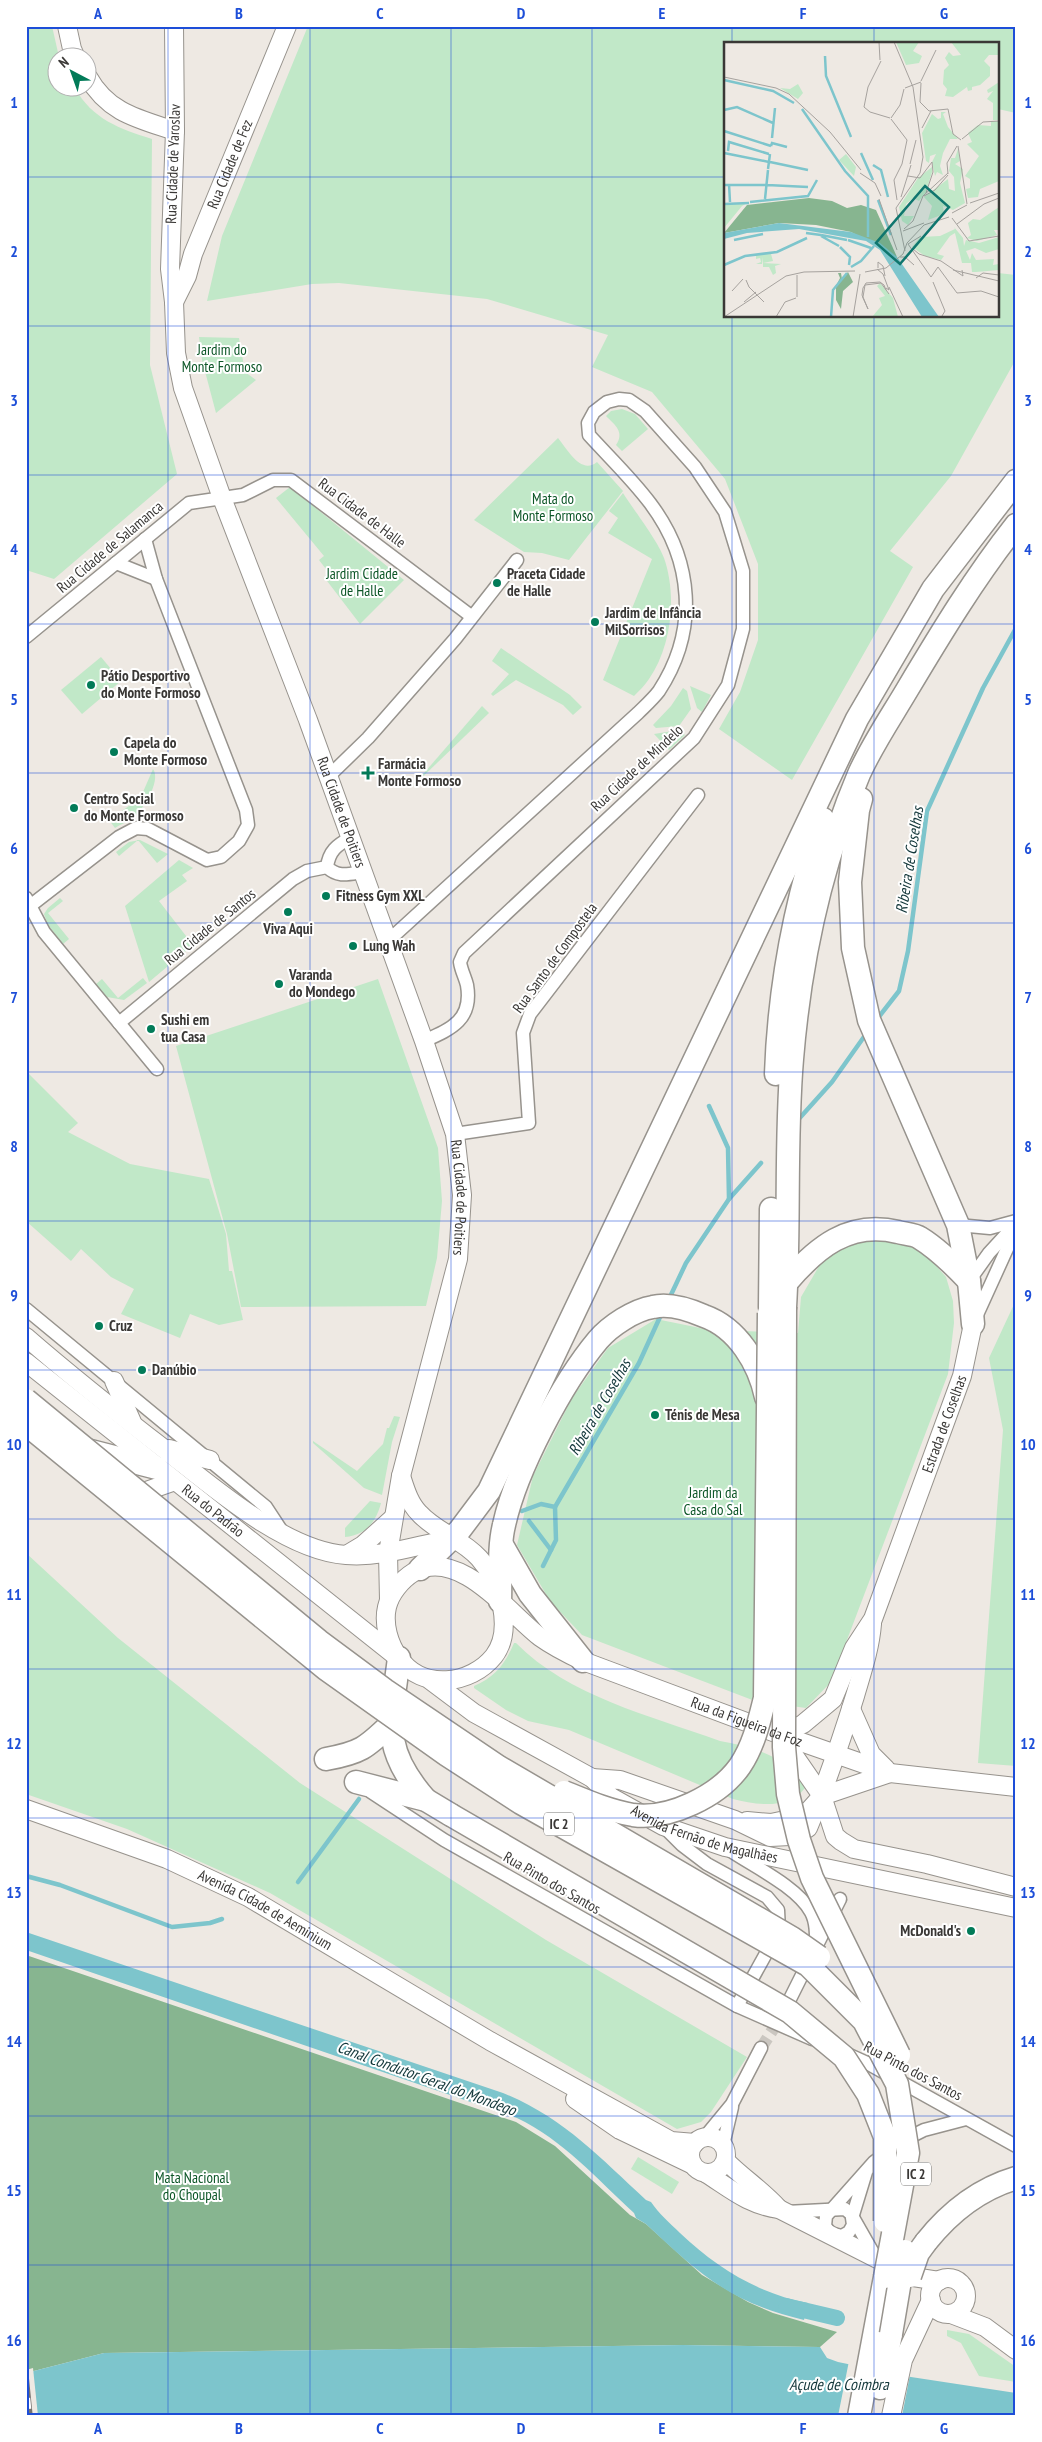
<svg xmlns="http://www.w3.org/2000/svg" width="1042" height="2442" viewBox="0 0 1042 2442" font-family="'PT Sans Narrow',sans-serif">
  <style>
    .green { fill: #c1e8c8 }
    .forest { fill: #87b590 }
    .water { fill: #7dc5cc }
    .pier { fill: #eee9e3 }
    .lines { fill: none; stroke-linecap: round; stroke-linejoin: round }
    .stream { stroke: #7dc5cc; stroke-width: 4.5 }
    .canal { stroke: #7dc5cc; stroke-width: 16 }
    .street-tunnel { stroke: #cac6c0; stroke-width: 12; stroke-dasharray: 12 6; stroke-linecap: butt }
    .street-casing { stroke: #97938d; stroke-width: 15 }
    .secondary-casing { stroke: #97938d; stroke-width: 20 }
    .highway-casing { stroke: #97938d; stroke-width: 25 }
    .street { stroke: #fff; stroke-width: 12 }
    .secondary { stroke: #fff; stroke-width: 18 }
    .highway { stroke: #fff; stroke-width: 22 }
    .rail-casing { stroke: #75726f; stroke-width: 5.5 }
    .rail { stroke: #fff; stroke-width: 4; stroke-dasharray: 11; stroke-linecap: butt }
    .highway-bridge-casing { stroke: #97938d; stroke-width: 25; stroke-linecap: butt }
    .highway-bridge { stroke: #fff; stroke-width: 22 }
    .grid { fill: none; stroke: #1d4ed8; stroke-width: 1; stroke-opacity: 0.55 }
    .poi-dot { fill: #027b58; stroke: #fff; stroke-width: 2 }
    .labels { text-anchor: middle; stroke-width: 4; stroke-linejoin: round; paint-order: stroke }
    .shield { fill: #fff; stroke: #757472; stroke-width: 1 }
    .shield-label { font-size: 14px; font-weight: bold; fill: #3a3836 }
    .street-label { font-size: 15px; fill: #3a3836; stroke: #fff }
    .park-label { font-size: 15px; fill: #0c5627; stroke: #fff }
    .poi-label { font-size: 15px; font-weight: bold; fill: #3a3836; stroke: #fff; text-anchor: start }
    .water-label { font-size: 16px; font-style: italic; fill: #123639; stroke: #fff }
    .inset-river { fill: none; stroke: #7dc5cc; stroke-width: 2.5 }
    .inset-road { fill: none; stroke: #a6a29e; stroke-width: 1 }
    .view { fill: #0f766e; fill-opacity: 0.15; stroke: #0f766e; stroke-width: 2.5 }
    .inset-edge { fill: none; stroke: #3a3836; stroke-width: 2.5 }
    .neatline { fill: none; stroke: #1d4ed8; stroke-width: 2 }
    .grid-label { font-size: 16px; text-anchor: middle; font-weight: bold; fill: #1d4ed8 }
  </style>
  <rect width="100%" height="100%" fill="#eee9e3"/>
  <g class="green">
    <path d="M26,26H52L59,57L58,88H75C92,119 120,129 152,139L150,365L177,474L54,579L26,570Z"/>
    <path d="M308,26H1016V113L998,109V44H726V316H998V273L1016,275V359L951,476L890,551L913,567L792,780L719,729L740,692L758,640V564L725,479L652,392L592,367L608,335L487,299L339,283L312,284L207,301L222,236Z"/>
    <path d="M199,337L239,338L245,372L256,380L216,413L202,360Z"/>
    <path d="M622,409L635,414L648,429L622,451L616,445C625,432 615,425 606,416L611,411Z"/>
    <path d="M558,438C568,450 581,475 597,462L623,491L569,560L542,553L524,552L474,520Z"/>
    <path d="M290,487L404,580L360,624L324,577L329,573L319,560L324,556L276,498Z"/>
    <path d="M623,493C633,509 658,541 664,558C677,595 672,646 649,679C645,685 639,691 634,696L603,680L652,559L608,533L618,518L609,511Z"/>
    <path d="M501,648L570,695L582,707L573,715L563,705L516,680L493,696L491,694L509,674L492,661Z"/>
    <path d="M101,657L121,681L82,714L61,690Z"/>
    <path d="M690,686L711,695L702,712L697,708Z"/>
    <path d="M683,688L687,691L691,709L679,726L656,728L653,725L671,706Z"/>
    <path d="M482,706L489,713L412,787Z"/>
    <path d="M679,730L685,735L669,750L654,734Z"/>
    <path d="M153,769C162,781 141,814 129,821C124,823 119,825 115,828L109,820L136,801L143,792Z"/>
    <path d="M138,840L119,856L116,852L129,842L140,840L168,854L157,863Z"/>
    <path d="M179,860L193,868L182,875L187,881L159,901L193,945L149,982L125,906Z"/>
    <path d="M60,898L63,901L48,913L69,939L63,944L48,925L44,914L48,908Z"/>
    <path d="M143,978L147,983L124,1000L107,997L96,984L102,979L118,998Z"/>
    <path d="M378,979L438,1148L442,1201L437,1258L426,1306L241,1307L227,1234L176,1046Z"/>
    <path d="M26,1071L78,1123L68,1132L130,1164L209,1179L226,1234L229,1271H232L243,1320L219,1325L190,1314L180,1338L121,1314L134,1289L111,1277L81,1249L71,1261L26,1221Z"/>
    <path d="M887,1238L923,1251L946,1277L953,1301L954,1323L948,1374L831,1682L806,1708L755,1701L582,1635L550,1601L517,1545L533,1476L572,1398L608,1348L656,1319L710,1330L798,1333L801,1297L822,1261L850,1242Z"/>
    <path d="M1016,1300V1766L978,1763L1003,1430L989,1358Z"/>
    <path d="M394,1416L400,1417L392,1442L382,1495L364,1488L313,1443V1441L357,1471L383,1444L387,1428H389Z"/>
    <path d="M370,1501L381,1503C376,1522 366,1535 345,1537V1528Z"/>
    <path d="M26,1553L118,1638L300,1783L546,1940L747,2057L711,2112L701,2122L677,2129L270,1893L127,1829L26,1794Z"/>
    <path d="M514,1643H516C568,1696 651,1716 720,1741C750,1746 793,1758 805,1788C788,1810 756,1805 733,1799L569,1730L528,1721L506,1710L474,1688V1686C495,1677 505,1664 514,1643Z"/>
    <path d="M638,2157L679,2182L672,2194L631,2169Z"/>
    <path d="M947,2330L969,2334L1016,2367V2382L979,2376L961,2343L947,2336Z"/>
  </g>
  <path class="forest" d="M26,1955L516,2122L555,2146L630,2215L646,2224L702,2275L748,2302L773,2313L837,2332L820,2347L683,2345L104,2353L26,2373Z"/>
  <g class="water">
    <path d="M26,1932L503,2093C564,2118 599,2157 646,2200L651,2202C659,2214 670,2223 680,2233C717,2268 757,2293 808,2303L804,2320C731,2303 699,2274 646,2224L636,2218L634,2213C597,2179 563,2140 517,2118L26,1950Z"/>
    <path d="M683,2345L820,2347L827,2358L838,2362L911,2377L1016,2393V2416H899L854,2405L879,2416H26V2373L104,2353Z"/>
  </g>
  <g class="pier">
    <path d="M849,2361L910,2375L902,2416L857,2408L880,2413L881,2416H838Z"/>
    <path d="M33,2368L38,2416H26V2370Z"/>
  </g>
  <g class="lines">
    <g class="stream">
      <path d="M878,1018L899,991L908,951L927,811L983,688L1016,628"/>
      <path d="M797,1121L832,1082L866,1034"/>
      <path d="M729,1199L761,1163"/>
      <path d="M669,1299L686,1263L729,1199L728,1148L709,1106"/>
      <path d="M555,1507L639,1363L660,1317"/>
      <path d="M522,1511L541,1504L555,1507L556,1540L543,1566"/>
      <path d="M529,1521L551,1550"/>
      <path d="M26,1876L60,1885L172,1927L210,1923L222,1919"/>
      <path d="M298,1882L359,1799"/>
    </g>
    <path class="canal" d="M786,2306L837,2318"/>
    <path class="street-tunnel" d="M761,2048L781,2017"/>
    <g class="street-casing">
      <g id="street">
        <path d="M116,563L156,579"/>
        <path d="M26,637L189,503L243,495L273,480H291L471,616"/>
        <path d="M328,777L368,738L455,639L517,560"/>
        <path d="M350,838C337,845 329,851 327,867C338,878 349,874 363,872"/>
        <path d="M26,898L44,932L157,1069"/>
        <path d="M30,906L119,837L136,828L148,829L207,860L221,857L239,841L248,825L246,810L156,579L145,539"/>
        <path d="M388,941L638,713C645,706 653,699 659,691C699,630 693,560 650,503C632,479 609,457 589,435L588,423L594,412L607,402L619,399L629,400L645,411L695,467L725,512L743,571V629L728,685L694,738L464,953L460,962C461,970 465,977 467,985C473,1020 451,1029 424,1041"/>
        <path d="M119,1023L293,879L307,871L327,867"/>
        <path d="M455,1134L529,1123L523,1033L530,1014L698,795"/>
        <path d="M958,1225L990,1228L1016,1221"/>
        <path d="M969,1281L989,1253L1012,1228"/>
        <path d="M26,1309L266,1507L283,1533"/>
        <path d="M976,1317L1016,1229"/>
        <path d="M371,1792L444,1840L737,2006L779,1930L778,1910L767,1897L707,1864L682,1845L664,1827"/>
        <path d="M731,1851C755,1867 797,1887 811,1912C817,1923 816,1937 816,1950"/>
        <path d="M737,2006L812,2039"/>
        <path d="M783,2013L840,1899"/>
        <path d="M845,2053L867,2063L1016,2146"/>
        <path d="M704,2138L732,2104L761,2048"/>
        <path d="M902,2141L924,2130L966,2119"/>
        <path d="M723,2145L732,2107"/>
        <path d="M866,2172L852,2218L853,2225L849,2232L842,2236L831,2234L825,2226L826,2216L874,2162L886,2153"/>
        <path d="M786,2212L845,2209L851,2214L876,2258"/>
      </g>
    </g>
    <g class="secondary-casing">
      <g id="secondary">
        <path d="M67,26L72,49L76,58"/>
        <path id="s1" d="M174,26L175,131L170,269L174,302L176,353L183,388L222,498L308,720L424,1041L455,1134L462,1195L458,1259L401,1476L388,1553L389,1600"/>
        <path d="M88,77C108,113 139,119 175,131"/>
        <path id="s2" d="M174,302L187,276L193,254L287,26"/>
        <path d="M26,1337C72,1377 120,1415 168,1452C214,1488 286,1551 346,1555C382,1558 417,1545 451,1539"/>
        <path id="s3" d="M26,1362L397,1657"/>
        <path d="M114,1381L132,1422"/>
        <path d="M169,1449L210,1460"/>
        <path id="s4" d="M401,1476C405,1488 409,1503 419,1513C436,1532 462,1539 479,1558C500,1581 514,1630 494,1656C471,1685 422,1691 399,1658C389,1644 383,1624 387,1607C390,1594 401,1580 414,1572C459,1547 509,1613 540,1637C554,1647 568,1654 583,1661L781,1735L890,1773L1016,1787"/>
        <path d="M135,1495L175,1481"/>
        <path d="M348,1554L363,1545L392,1519"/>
        <path id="s5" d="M430,1680L474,1713L592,1778L611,1797L663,1826L725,1847L1016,1908"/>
        <path d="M851,1709L871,1754L886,1769"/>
        <path id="s6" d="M781,1735L803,1724L833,1699L854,1648L873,1619L962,1376L973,1324"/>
        <path d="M782,1738L822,1796L835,1836L841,1841L854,1849L927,1864L1016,1887"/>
        <path d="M592,1778L620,1780L735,1820L770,1837L790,1836L808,1828C826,1785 841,1741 855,1696C862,1672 870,1649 872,1624"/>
        <path id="s7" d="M26,1809L167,1859L248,1897L490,2041L671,2141L695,2143"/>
        <path d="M747,1821L771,1823L804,1816L822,1796L890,1773"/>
        <path d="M575,2099L620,2130L693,2165"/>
        <circle cx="708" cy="2155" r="18"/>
        <path d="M726,2161C743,2178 763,2191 779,2209"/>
        <path d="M707,2174C732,2190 749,2205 779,2209L913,2277L939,2281"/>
        <circle cx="948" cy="2296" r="18"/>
        <path d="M951,2314L985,2327L1016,2350"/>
        <path d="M891,2416L903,2360L931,2300"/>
      </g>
    </g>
    <g class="highway-casing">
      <g id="highway">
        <path d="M861,799L858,810L850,882L853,948L869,1020L958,1225L969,1281L973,1324"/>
        <path d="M776,1074C779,987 795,902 823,819"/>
        <path d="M786,1283C816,1248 849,1220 898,1232C904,1234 914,1234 920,1238C938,1249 954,1265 969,1281"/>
        <path d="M770,1307L771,1209"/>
        <path d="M785,1307C790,1225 785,1142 792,1059C800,962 821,864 859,774C872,745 891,717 907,690C941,633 975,577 1016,525"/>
        <path d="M83,1449L157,1468"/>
        <path d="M502,1545L530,1594L583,1661"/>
        <path d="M420,1569L459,1531L489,1491L857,719L933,589L1016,481"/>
        <path d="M500,1601C501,1576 498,1549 504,1525C516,1470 562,1383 598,1340C610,1326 634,1310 653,1307C669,1303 690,1310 704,1316C738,1328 759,1364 766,1397"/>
        <path d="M399,1658C391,1722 380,1748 426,1800"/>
        <path d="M326,1759C360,1753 366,1748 391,1724"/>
        <path d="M356,1782L426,1800L451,1815"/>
        <path d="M926,2242C949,2213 979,2189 1016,2178"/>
        <path d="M880,2388L891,2334"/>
        <path d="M859,2416L885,2277"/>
      </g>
    </g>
    <use href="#street" class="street"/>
    <use href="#secondary" class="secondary"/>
    <use href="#highway" class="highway"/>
    <g class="rail-casing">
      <path id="rail" d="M26,2376L30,2416"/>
    </g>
    <use href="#rail" class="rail"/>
    <g class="highway-bridge-casing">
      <g id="highway-bridge">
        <path d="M785,1307L784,1747L788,1794L799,1840L812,1878L899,2055"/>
        <path d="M26,1400L319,1641L385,1690L499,1767L792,1938L819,1957"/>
        <path d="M26,1424L326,1669L447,1755L521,1803L808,1965L864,2021L897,2084L908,2153L885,2277"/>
        <path d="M564,1792C586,1801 609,1811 633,1815C669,1820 719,1796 740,1766C754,1745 759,1722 765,1698L769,1313"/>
        <path d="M451,1815L790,2012L844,2057L868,2094L885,2137V2221"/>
        <path d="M910,2276L918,2253L926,2242"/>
        <path d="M891,2334L905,2251"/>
      </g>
    </g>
    <use href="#highway-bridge" class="highway-bridge"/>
  </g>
  <path class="grid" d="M168,26V2416M310,26V2416M451,26V2416M592,26V2416M732,26V44M874,26V44M26,177H726M998,177H1016M732,316V2416M874,316V2416M26,326H1016M26,475H1016M26,624H1016M26,773H1016M26,923H1016M26,1072H1016M26,1221H1016M26,1370H1016M26,1519H1016M26,1669H1016M26,1818H1016M26,1967H1016M26,2116H1016M26,2265H1016"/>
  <g class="poi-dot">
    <circle cx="497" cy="583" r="5"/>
    <circle cx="595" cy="622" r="5"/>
    <circle cx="91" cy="685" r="5"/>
    <circle cx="114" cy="752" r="5"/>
    <path d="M365.5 765.5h5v5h5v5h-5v5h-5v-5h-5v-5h5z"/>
    <circle cx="74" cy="808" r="5"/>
    <circle cx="326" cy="896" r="5"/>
    <circle cx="288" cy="912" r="5"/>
    <circle cx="353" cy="946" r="5"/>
    <circle cx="279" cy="984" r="5"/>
    <circle cx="151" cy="1029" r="5"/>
    <circle cx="99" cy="1326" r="5"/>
    <circle cx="142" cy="1370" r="5"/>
    <circle cx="655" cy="1415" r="5"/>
    <circle cx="971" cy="1931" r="5"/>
  </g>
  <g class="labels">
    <g class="shield">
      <rect x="544" y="1812.5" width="30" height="23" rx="4"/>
      <rect x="901" y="2162.5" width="30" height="23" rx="4"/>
    </g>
    <g class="shield-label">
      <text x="559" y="1829">IC 2</text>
      <text x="916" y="2179">IC 2</text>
    </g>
    <g class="street-label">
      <text transform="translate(173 164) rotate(-88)" y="5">Rua Cidade de Yaroslav</text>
      <text dy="5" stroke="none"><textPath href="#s2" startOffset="149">Rua Cidade de Fez</textPath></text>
      <text transform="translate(362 513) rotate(37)" y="5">Rua Cidade de Halle</text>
      <text transform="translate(110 547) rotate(-40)" y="5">Rua Cidade de Salamanca</text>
      <text transform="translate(637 768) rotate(-43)" y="5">Rua Cidade de Mindelo</text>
      <text dy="5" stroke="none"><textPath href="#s1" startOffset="816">Rua Cidade de Poitiers</textPath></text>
      <text transform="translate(210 927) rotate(-39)" y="5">Rua Cidade de Santos</text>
      <text transform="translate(555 958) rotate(-54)" y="5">Rua Santo de Compostela</text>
      <text dy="5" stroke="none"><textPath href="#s1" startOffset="1221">Rua Cidade de Poitiers</textPath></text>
      <text dy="5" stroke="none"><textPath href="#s6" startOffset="361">Estrada de Coselhas</textPath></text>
      <text dy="5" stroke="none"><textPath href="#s3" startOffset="239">Rua do Padrão</textPath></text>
      <text dy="5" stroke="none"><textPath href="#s4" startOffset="806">Rua da Figueira da Foz</textPath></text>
      <text dy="5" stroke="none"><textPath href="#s5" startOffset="318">Avenida Fernão de Magalhães</textPath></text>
      <text transform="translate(552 1883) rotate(30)" y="5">Rua Pinto dos Santos</text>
      <text dy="5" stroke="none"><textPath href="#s7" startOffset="260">Avenida Cidade de Aeminium</textPath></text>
      <text transform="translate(913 2071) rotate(28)" y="5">Rua Pinto dos Santos</text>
    </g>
    <g class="park-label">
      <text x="222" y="355">Jardim do<tspan x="222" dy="17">Monte Formoso</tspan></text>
      <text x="553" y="504">Mata do<tspan x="553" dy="17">Monte Formoso</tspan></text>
      <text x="362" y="579">Jardim Cidade<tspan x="362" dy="17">de Halle</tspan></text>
      <text x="713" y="1498">Jardim da<tspan x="713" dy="17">Casa do Sal</tspan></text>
      <text x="192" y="2183">Mata Nacional<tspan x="192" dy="17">do Choupal</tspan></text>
    </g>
    <g class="poi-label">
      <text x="507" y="579">Praceta Cidade<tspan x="507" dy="17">de Halle</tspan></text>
      <text x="605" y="618">Jardim de Infância<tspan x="605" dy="17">MilSorrisos</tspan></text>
      <text x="101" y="681">Pátio Desportivo<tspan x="101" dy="17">do Monte Formoso</tspan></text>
      <text x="124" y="748">Capela do<tspan x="124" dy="17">Monte Formoso</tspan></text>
      <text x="378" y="769">Farmácia<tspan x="378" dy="17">Monte Formoso</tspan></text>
      <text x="84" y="804">Centro Social<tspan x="84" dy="17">do Monte Formoso</tspan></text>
      <text x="336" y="901">Fitness Gym XXL</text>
      <text x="288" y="934" text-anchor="middle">Viva Aqui</text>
      <text x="363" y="951">Lung Wah</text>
      <text x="289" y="980">Varanda<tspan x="289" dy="17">do Mondego</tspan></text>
      <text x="161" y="1025">Sushi em<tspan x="161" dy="17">tua Casa</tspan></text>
      <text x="109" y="1331">Cruz</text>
      <text x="152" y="1375">Danúbio</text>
      <text x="665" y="1420">Ténis de Mesa</text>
      <text x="961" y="1936" text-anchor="end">McDonald's</text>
    </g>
    <g class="water-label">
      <text transform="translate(909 860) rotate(-81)" y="6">Ribeira de Coselhas</text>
      <text transform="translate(599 1407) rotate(-60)" y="6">Ribeira de Coselhas</text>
      <text transform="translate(427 2078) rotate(20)" y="6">Canal Condutor Geral do Mondego</text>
      <text x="839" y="2390">Açude de Coimbra</text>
    </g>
  </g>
  <g transform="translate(724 42)">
    <rect width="275" height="275" fill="#eee9e3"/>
    <path d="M172,0H195L189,9L198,14L195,21L182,23ZM227,0H275V13H265L260,19L266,25V34L256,43L248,45V48L244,49L243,45L229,55L221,54L223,47L219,42L220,28L225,23L221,16L225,10L229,14L237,13ZM275,40V78H269V61L263,57L269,49L264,51L263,48ZM74,42L79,51L74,57L56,46L66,47ZM217,70H222L219,72L224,85L234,97H226L219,111L216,124L219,133L213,130L211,134L208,120L212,112L206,114L205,121L202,119L198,91L208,72L214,77L217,76ZM267,79H274L275,87V139L256,147L254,155L244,156L242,147L246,146V137L241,134L255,114L243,102L248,100L244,91L254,83L267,84ZM234,107L236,119L231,122L239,127L236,141L241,161L229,168L219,164L220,172L204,178L208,164L200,155L224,137L225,147L231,149L230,135L225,129L227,116H231ZM122,112L132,125L130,134L115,118ZM208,121V130L202,150L195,159L189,156L182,162L180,174H190L184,183L178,179L175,165L194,136L208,125ZM25,160L18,164L0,186V163ZM275,165V188H270L273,193L253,199L243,196L247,193L244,181L249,177L256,178ZM230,185L239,196L240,204L242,198L255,201L275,195V207L262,211L251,206L242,209L246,218L248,211L252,218L270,217L269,223L275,222V228L252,230H248L247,221H238L231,191L226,194L213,212L220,214L217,218L201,214L188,205L196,195L216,194L231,187ZM32,212H47L49,219L39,221L57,222L51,224L52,231L49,233L45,225H39V215L38,222H32L37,220L36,216L32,217ZM156,241L169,256L174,275H148L158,263L155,256L161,254L153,244Z" fill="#c1e8c8"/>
    <path d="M85,156L108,159L123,166L137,163L152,168L173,215L127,190L92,183L55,181L0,191L23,163ZM114,231H117L118,237L124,230L129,240L119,249L117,267L112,258V244L116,236Z" fill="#87b590"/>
    <path d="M55,181L127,190L156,201L173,215L215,275H198L156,208L142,199L75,187L23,191L0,197V191Z" fill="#7dc5cc"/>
    <path class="inset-river" d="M101,14L102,34L127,95M0,38L49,49L70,61M78,67L121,129L144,154V195M0,68L13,65L49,81M0,89L47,104M48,96L51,66M47,104L48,101L63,105M4,109L5,100L45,112M0,111L45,120M137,111L149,138M46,120L84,128M149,123L157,128L164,155M44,127L46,112M5,142L6,160M0,143H43M43,143L84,145M41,157L44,128M154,158L167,193M26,160L84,154L93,138M0,162L25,161M82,191L97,193M97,193L123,198M97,194L115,204M10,198L39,192M124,198L147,206M116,205L126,215L125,223M0,223L21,214L53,210L83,196M127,225L137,219L150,204M107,275L109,248L123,231"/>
    <path class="inset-road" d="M155,0L156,18M170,0L189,45L199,115L196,131L172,166L181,209M157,19L144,45L140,65L146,70L166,76M0,35L52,46L65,52L106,90L137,128M197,39L212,8M197,41L196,60L205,69L224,67L229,92L237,98M181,46L197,40M167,76L176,63L180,47M167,77L183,98L178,122L170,138L173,158M198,86L207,69M238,97L259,80L275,79M234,104L243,162M186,122L192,98M136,131L151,141L157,154M224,132L223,121L233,104M184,134L196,136L208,120L209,130L202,151M200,154L211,148L224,133M177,155L187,123M155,157L173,208M246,161L275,151M228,171L243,163M228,176L245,199L275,194M233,182L260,162L275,156M180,187L189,179L199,154L224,131M179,189L200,181M184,202L207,235L214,225L233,251L257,249L275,255M184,202L197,194M189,207L195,212L217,219L239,234L238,228M176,215H181L190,223M154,226V220L159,224L161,234M153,227L159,232L165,248L162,246M229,228L275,239M141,230L162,226L179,212L183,201L200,183L225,175M73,233V255M252,236L259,231L275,233M22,238L25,245L40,260M209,240L221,269L218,274M165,245L179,275M162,248L160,243L156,240L142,241L139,246L138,253L139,256L144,267L139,255L141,243L157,241L165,252M8,249L19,237M20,260L32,250M0,275L62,234L80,230L131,229M52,275L61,260L72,256M129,275L136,232"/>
    <path class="view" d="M201,144L225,165L176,222L152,201Z"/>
    <rect width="275" height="275" class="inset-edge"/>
  </g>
  <rect width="1042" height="2442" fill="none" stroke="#ffffff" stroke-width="55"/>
  <g transform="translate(72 72) rotate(319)"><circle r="24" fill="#ffffff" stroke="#b0afaf"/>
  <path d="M0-4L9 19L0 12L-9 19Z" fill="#027b58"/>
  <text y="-8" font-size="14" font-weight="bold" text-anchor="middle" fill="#3a3836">N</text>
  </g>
  <rect x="28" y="28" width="986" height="2386" class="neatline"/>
  <g class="grid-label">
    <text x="98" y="19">A</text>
    <text x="239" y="19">B</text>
    <text x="380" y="19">C</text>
    <text x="521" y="19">D</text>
    <text x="662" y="19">E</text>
    <text x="803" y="19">F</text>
    <text x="944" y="19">G</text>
    <text x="14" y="108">1</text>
    <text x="1028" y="108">1</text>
    <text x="14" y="257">2</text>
    <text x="1028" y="257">2</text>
    <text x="14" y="406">3</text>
    <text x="1028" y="406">3</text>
    <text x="14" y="555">4</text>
    <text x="1028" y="555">4</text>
    <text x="14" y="705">5</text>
    <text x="1028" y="705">5</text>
    <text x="14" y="854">6</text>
    <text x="1028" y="854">6</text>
    <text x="14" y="1003">7</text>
    <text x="1028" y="1003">7</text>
    <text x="14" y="1152">8</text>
    <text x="1028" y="1152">8</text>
    <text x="14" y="1301">9</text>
    <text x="1028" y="1301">9</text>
    <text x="14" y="1450">10</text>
    <text x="1028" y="1450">10</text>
    <text x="14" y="1600">11</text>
    <text x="1028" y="1600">11</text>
    <text x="14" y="1749">12</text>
    <text x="1028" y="1749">12</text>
    <text x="14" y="1898">13</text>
    <text x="1028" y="1898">13</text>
    <text x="14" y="2047">14</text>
    <text x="1028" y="2047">14</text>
    <text x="14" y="2196">15</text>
    <text x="1028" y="2196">15</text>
    <text x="14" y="2346">16</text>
    <text x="1028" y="2346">16</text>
    <text x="98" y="2434">A</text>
    <text x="239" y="2434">B</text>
    <text x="380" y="2434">C</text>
    <text x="521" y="2434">D</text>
    <text x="662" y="2434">E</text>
    <text x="803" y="2434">F</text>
    <text x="944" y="2434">G</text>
  </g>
</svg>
